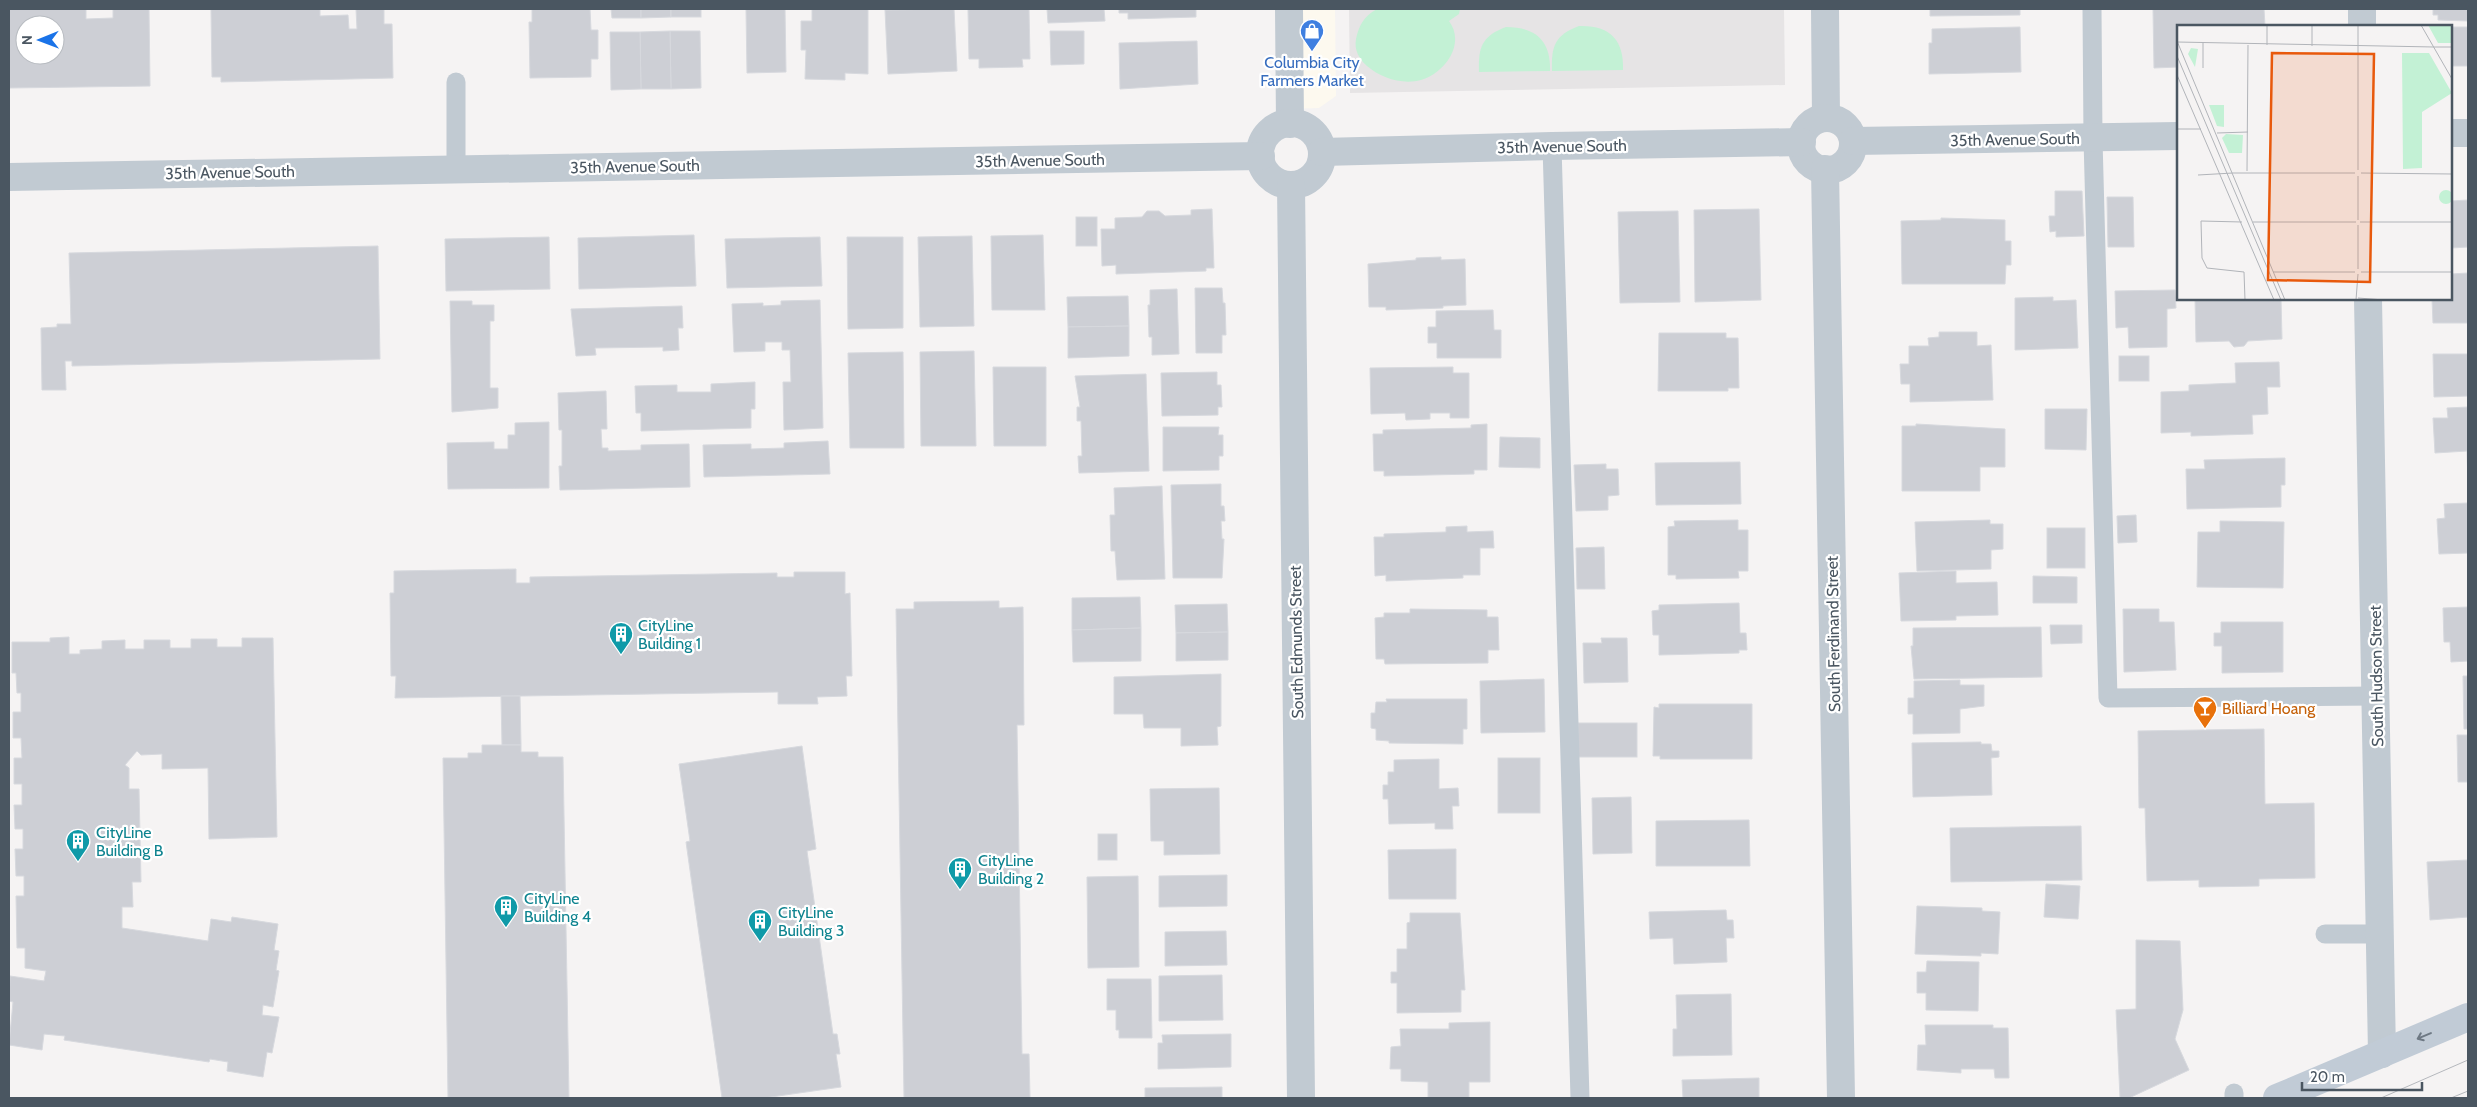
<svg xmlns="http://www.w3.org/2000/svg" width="2477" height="1107" viewBox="0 0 2477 1107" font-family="Cabin,sans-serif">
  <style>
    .commercial { fill: #fdf9ef }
    .education { fill: #e6e4e5 }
    .green { fill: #c3f1d5 }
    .building { fill: #cdcfd5; stroke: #d7d9de; fill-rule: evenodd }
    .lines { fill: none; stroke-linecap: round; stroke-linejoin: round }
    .service { stroke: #c1cad2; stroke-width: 19 }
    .minor { stroke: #c1cad2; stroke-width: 28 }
    .secondary { stroke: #c1cbd6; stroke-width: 28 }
    .tram { stroke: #b5b8bd; stroke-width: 1 }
    .oneway { stroke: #6e7984 }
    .labels { text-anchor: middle; stroke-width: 4.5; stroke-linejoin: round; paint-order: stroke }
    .shop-label { font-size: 16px; fill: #366cbe; stroke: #fff }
    .street-label { font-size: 16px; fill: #4a5661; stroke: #fff }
    .culture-label { font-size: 16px; fill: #0d838f; stroke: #fff; text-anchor: start }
    .food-label { font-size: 16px; fill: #c56008; stroke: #fff; text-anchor: start }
    .inset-road { fill: none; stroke: #b1b4b9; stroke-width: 1 }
    .view { fill: #e8590c; fill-opacity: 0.15; stroke: #e8590c; stroke-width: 2.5 }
    .inset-edge { fill: none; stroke: #4a5661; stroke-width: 2.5 }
  </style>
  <rect width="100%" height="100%" fill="#f5f3f3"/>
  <path class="commercial" d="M1288,9H1335L1336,96L1319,108L1289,109Z"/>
  <path class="education" d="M1349,9H1784L1785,85L1350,93Z"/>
  <g class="green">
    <path d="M1377,9H1460L1459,14L1449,21C1466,44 1445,73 1421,80C1402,85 1381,78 1367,66C1359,59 1354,50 1356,39C1359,25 1364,16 1377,9Z"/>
    <path d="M1579,26C1610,25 1624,40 1623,70L1552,71C1551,46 1555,35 1579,26Z"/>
    <path d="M1506,27C1536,27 1551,41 1550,71L1479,72C1478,47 1482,36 1506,27Z"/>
  </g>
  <g class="building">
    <path d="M9,9H86V19L113,18V9H149L150,86L9,88ZM25,25H55V55H25Z"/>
    <path d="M211,9H320V16L348,15L349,29H357L356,9H384V24H392L393,78L221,82V77H212Z"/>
    <path d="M532,9H590L591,30H598V59H591V77L530,78L529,22H532Z"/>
    <path d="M611,9H641V18H612Z"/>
    <path d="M641,9H671V17L641,18Z"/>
    <rect x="671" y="9" width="30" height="8"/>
    <path d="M746,9H785L786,72L747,73Z"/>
    <path d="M812,9H868V74L845,73V80L805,79L806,50H801V21H812Z"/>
    <path d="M954,9L957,71L888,74L885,10Z"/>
    <path d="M968,9H1029L1030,59H1022L1023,67L979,68V59H969Z"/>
    <path d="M1047,9H1104L1105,21L1048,23Z"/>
    <path d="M1119,9H1196V17L1128,19V13H1119Z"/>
    <path d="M1930,9H2020V15L1930,16Z"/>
    <path d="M2153,9H2264L2265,26H2275H2178V67L2154,68Z"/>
    <path d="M2433,9H2468V21L2438,20V15H2433Z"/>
    <path d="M2020,27L2021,72L1929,74V43H1932V29Z"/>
    <rect x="2451" y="27" width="17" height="39"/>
    <path d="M670,31H700L701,88L671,89Z"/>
    <path d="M670,31L671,89H641L640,32Z"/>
    <path d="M1050,31H1084V64L1051,65Z"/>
    <path d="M610,32H640L641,89L611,90Z"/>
    <path d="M1197,41L1198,84L1120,89L1119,43Z"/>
    <path d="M2055,191H2082L2084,236L2056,237V231L2050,232L2049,216H2055Z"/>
    <path d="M2107,197H2133L2134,247H2108Z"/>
    <path d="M2468,200V247L2451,248V201Z"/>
    <path d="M1212,209L1214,268H1206V271L1116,274V265L1102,266L1101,229H1115V218L1142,217L1147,211H1159L1165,216L1191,215V210Z"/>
    <path d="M1759,209L1761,300L1695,302L1694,210Z"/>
    <path d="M1678,211L1680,302L1620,303L1618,212Z"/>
    <rect x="1076" y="217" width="21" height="29"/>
    <path d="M1941,218L2005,220V241H2011V265H2006L2005,284H1902L1901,221L1941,220Z"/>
    <path d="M694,235L696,286L579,289L578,238Z"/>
    <path d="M1043,235L1045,310H992L991,236Z"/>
    <path d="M972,236L974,326L920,327L918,237Z"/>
    <path d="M549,237L550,289L446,291L445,239Z"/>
    <path d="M820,237L822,286L727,288L725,239Z"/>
    <path d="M847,237H903V328L848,329Z"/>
    <path d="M378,246L380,359L72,366V361H65L66,390H42L41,328L57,327V324H71L69,253Z"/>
    <path d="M1441,257V260L1465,259L1466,305L1443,306V308L1386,310V307H1369L1368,264L1416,260V258Z"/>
    <path d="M2468,273V323H2433L2432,299H2451V274Z"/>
    <path d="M1195,288H1222L1223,303H1225L1226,335H1222V353H1196Z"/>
    <path d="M1177,289L1179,354L1152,355V337H1149L1148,305H1150V290Z"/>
    <path d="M2175,290L2176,308L2167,309V347L2129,348L2128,327L2116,328L2115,291Z"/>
    <path d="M1128,296L1129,326L1068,327L1067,297Z"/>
    <path d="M2053,297V301L2076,300L2078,348L2015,350V298Z"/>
    <path d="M2195,299H2281L2282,339L2248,341L2244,346L2234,347L2229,341L2196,342Z"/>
    <path d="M820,300L823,428L784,430L783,382H791L790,350H782V342H765V351L734,352L732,304L763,303V306L781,305V301Z"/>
    <path d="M450,301H472V305H494V321H490V388H498V408L452,412Z"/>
    <path d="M682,306L683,328H678L679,350L663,351V347L595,348L596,355L576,356L571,309Z"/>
    <path d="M1493,310L1494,330H1501V358H1437V343H1428V327H1436V311Z"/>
    <path d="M1129,326V356L1068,358V327Z"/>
    <path d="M1939,332H1977V346L1991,345L1993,400L1910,402V384H1901L1900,364H1909V346H1929L1928,338L1939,337Z"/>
    <path d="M1659,333H1726V338H1738L1739,388H1728V391H1658Z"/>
    <path d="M974,351L976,446H921L920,352Z"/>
    <path d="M903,352L904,448H850L848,353Z"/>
    <path d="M2433,354H2468V396L2434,397Z"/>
    <rect x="2119" y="356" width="30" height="25"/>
    <path d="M2279,362L2280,387H2267L2268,414L2252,415L2253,434L2191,436V432L2161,433V392L2189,391V385L2236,383L2235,363Z"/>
    <path d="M993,367H1046V446H994Z"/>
    <path d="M1453,367V373H1469V418H1450V413H1430V419L1406,420L1405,413L1371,414L1370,368Z"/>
    <path d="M1217,372V385H1221L1222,407H1218V415L1162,416L1161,373Z"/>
    <path d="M1146,374L1149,471L1079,473L1078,456H1082L1081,421H1077V407H1080L1075,376Z"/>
    <path d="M755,382V409H751V428L641,431V413H636L635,386L677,385V392H711V384Z"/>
    <path d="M606,391L607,429H601L602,448H608V451L641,450V445L689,444L690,487L560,490L559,466H562V430H559L558,393Z"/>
    <path d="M2468,407V483L2467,451L2435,453L2433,418H2448L2447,408Z"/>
    <path d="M2045,409H2087L2086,450L2045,449Z"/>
    <path d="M549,422V488L448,489L447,443L494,442V449H508V435H515V423Z"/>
    <path d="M1487,424V470H1474V474L1384,476V471H1374L1373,434H1383V430L1471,428V425Z"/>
    <path d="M1916,424L2005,429V467H1980V491H1902V426H1916Z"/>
    <path d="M1163,427H1219L1218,435H1223V456H1219V470L1163,471Z"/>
    <path d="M1500,437L1540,438V468L1499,467Z"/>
    <path d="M828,441L830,474L704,477L703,445L751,444V449L784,448V443Z"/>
    <path d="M2285,458V485H2281V507L2187,509L2186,469H2205L2204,460Z"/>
    <path d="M1740,462L1741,504L1656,505L1655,463Z"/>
    <path d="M1606,464V469H1618L1619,495L1608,496V510L1576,511L1574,465Z"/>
    <path d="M1221,484V506H1224L1225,521H1221L1222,539H1224L1222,578H1173L1171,485Z"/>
    <path d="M1162,486L1165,579L1117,580L1115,551H1111L1110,515H1115L1114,488Z"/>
    <path d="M2468,503V553L2439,554L2437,519L2445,518L2444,504Z"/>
    <path d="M2136,515L2137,542L2118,543L2117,516Z"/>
    <path d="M1738,520V530H1748V571H1738L1739,578L1676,579V575H1668V527L1675,526L1674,521Z"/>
    <path d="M1990,520V524H2003V549L1991,550V569L1917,571L1915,522Z"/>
    <path d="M2220,521L2284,522L2283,588L2197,587L2198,532H2220Z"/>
    <path d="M1467,526V532L1493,531L1494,548H1480V575H1463V578L1386,581V575L1375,576L1374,537H1384V534L1446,532V527Z"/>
    <rect x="2047" y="528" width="38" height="40"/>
    <path d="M1604,547L1605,589H1577L1576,548Z"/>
    <path d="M516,569V583H530V577L777,573V577H794V572H845V594L850,593L852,676H846L847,696L817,697L818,704H778V692L395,698L396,676H391L390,593H394V571Z"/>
    <path d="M1956,571V583L1997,582L1998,615L1956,616V620L1901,621L1899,573Z"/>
    <path d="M2033,576L2077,577V603H2033Z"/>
    <path d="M1140,597L1141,628L1072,630V598Z"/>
    <path d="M999,601V608L1023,607L1024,725H1017L1022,1054H1029L1030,1098H904L896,609H914V602Z"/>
    <path d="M1739,603L1740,633H1746L1747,650H1739V653L1659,655V635H1653L1652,611L1659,610V605Z"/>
    <path d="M1227,604L1228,632L1176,633L1175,605Z"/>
    <path d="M2468,607V661L2451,662L2450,642H2444L2443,608Z"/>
    <path d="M1410,609L1487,610V617H1498L1499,650H1488V663L1385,664L1384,659H1376L1375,618L1384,617V613H1410Z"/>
    <path d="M2123,609H2159V622H2174L2176,670L2124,672Z"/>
    <path d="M2221,622H2283V672L2222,673V646H2214V633H2221Z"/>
    <path d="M2050,625H2082V643L2051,644Z"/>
    <path d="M2041,627L2042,677L1914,679L1911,646H1913V628Z"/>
    <path d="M1141,628V661L1073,662L1072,630Z"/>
    <path d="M1228,632V660L1176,661V633Z"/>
    <path d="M69,637V654H80V650L102,649V641L125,640V649H144V640H170V648H191V639H217V647H242V638H273L277,837L209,839L208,768L162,769V754L141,755L137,751L125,765L129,768V789H139L141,882H132L133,907H122V928L208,941L211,919L231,922L232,917L278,924L274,950L279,951L276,970L279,971L273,1007L263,1005L262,1015L279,1017L272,1053L267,1052L263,1077L227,1071L228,1062L210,1059L209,1062L64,1040L65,1036L44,1034L42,1050L9,1045L13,1002L9,1001L10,976L44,981L46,971L25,968V948H17L16,896H24V876H16L15,849H23V829H15L14,805H22V784H14V758H22L21,738H13V712H21V693H17L16,673H12V642H50V638Z"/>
    <path d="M1601,638H1627L1628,682L1584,683L1583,643H1602Z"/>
    <path d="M1221,674V726L1217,727L1218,745L1181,746V728H1144L1143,714H1114V677Z"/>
    <path d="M2463,676H2468V729H2464Z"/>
    <path d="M1544,679L1545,732L1481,733L1480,681Z"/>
    <path d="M1960,680V685H1984V706L1960,709V733L1913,734V714H1908V698H1914V681Z"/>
    <path d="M501,696H520L521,745H502Z"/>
    <path d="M1386,699H1467V729H1463V744L1389,743V741L1376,740V729L1371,728V713H1375L1376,702H1387Z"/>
    <path d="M1659,704H1752V759H1660V756H1653L1654,707L1659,708Z"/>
    <rect x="1578" y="723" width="59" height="34"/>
    <path d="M2264,729L2265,804L2314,803L2315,878L2259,879V886L2199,887V880L2147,881L2145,808H2139L2138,731Z"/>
    <path d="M2457,735H2468V782H2458Z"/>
    <path d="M1981,742V744H1991L1992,751H1999V757L1991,758L1992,795L1913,797L1912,743Z"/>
    <path d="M482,745H521V752H538V757H563L569,1098H448L443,758H468V753H482Z"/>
    <path d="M802,746L816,849L807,851L833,1034H837L840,1054H836L841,1087L764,1098H722L686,842L690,841L679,764Z"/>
    <rect x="1498" y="758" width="42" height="55"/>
    <path d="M1439,759V789L1458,788L1459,806H1452L1453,829H1435V823L1389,824L1388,799H1383V785H1388V772H1394V760Z"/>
    <path d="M1219,788L1220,854L1164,855V841H1151L1150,789Z"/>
    <path d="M1631,797L1632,853L1593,854L1592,798Z"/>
    <path d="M1749,820L1750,866H1656V821Z"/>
    <path d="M2081,826L2082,880L1951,882L1950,828Z"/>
    <rect x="1098" y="834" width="19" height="26"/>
    <path d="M1456,849V899H1389L1388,850Z"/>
    <path d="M2468,860V917L2430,920L2427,862Z"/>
    <path d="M1227,875V906L1159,907V876Z"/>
    <path d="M1138,876L1139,967L1088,968L1087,877Z"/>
    <path d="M2046,884L2080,886L2078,919L2044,917Z"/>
    <path d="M1917,906L1982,908V911L2000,912L1998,954L1981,953V956L1915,954Z"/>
    <path d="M1726,910L1727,920H1733L1734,938H1726L1727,962L1674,964L1673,938L1650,939L1649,912Z"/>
    <path d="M1410,913H1460L1465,990H1461V1012L1397,1013V983H1391V972H1397V949H1407V923L1410,922Z"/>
    <path d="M1226,931L1227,965L1165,966V932Z"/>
    <path d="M2136,940L2180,941L2183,1010L2175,1039L2189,1070L2129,1098H2120L2116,1010L2136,1009Z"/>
    <path d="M1927,961L1979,962L1978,1011L1926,1010V993H1917V972H1926Z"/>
    <path d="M1222,975L1223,1020L1159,1021V976Z"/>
    <path d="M1107,979H1151L1152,1038H1119V1030H1116V1010H1107Z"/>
    <path d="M1731,994L1732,1055L1673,1056V1029H1677L1676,995Z"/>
    <path d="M1490,1022V1082H1469V1098H1428V1082L1401,1081V1069H1390L1391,1047L1401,1046L1400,1029H1449V1023Z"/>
    <path d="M1925,1025H1993V1028H2008L2009,1078H1995L1994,1069H1961V1073L1917,1070L1918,1045H1926Z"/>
    <path d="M1231,1034V1067L1158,1069V1043H1163L1162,1035Z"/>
    <path d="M1759,1078V1098H1683L1682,1080Z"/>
    <path d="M1222,1087V1098H1145V1088Z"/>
  </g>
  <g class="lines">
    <g class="service">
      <path d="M2092,9L2093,139L2108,698L2377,696"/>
      <path d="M456,82V168"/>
      <path d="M1552,146L1580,1098"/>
      <path d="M2325,934H2381"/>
      <path d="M2234,1093V1098"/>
    </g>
    <g class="minor">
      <path d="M1289,9L1290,124"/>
      <path d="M1825,9L1826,118"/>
      <path d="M2362,9V26"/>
      <circle cx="1827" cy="144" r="26"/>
      <circle cx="1291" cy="154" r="31"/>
      <path d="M2451,133H2468"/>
      <path d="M1853,141L2178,136"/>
      <path d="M1322,152L1552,146L1802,142"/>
      <path d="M1825,169L1841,1098"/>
      <path d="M9,177L1261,156"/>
      <path d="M1291,185L1301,1098"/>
      <path d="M2368,299L2382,1054"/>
    </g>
    <path class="secondary" d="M2277,1098L2468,1017"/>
    <g class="tram">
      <path d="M2381,1098L2468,1060"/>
      <path d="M2451,1098L2468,1091"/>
    </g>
  </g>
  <defs><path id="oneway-shaft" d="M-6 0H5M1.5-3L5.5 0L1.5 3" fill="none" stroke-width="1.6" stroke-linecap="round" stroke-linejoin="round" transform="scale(1.25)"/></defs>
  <use class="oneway" href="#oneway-shaft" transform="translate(2424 1036) rotate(157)"/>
  <defs>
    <g id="shop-pin" transform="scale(1.25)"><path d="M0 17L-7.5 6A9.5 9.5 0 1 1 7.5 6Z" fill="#3f7fe0" stroke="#fff"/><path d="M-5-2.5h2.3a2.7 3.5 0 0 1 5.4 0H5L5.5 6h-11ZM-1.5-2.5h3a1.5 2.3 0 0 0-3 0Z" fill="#fff"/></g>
    <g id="building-pin" transform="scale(1.25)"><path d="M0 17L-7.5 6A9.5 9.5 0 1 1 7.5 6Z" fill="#0f9aa8" stroke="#fff"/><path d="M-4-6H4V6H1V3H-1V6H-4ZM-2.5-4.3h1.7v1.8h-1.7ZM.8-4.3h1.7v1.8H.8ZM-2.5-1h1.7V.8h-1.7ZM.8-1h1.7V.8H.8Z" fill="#fff"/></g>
    <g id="bar-pin" transform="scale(1.25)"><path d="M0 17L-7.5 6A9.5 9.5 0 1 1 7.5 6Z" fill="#e8710a" stroke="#fff"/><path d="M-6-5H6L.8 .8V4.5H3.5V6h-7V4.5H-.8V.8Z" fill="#fff"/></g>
  </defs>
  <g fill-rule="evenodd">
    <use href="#shop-pin" x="1312" y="31"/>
    <use href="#building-pin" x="621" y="634"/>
    <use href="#bar-pin" x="2205" y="708"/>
    <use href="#building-pin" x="78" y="841"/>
    <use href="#building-pin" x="960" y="869"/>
    <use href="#building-pin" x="506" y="907"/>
    <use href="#building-pin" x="760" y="921"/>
  </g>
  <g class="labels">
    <g class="shop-label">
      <text x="1312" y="68">Columbia City<tspan x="1312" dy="18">Farmers Market</tspan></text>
    </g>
    <g class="street-label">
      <text transform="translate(2015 139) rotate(-1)" y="6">35th Avenue South</text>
      <text transform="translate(1562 146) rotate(-1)" y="6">35th Avenue South</text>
      <text transform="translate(1040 160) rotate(-1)" y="6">35th Avenue South</text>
      <text transform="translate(635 166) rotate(-1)" y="6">35th Avenue South</text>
      <text transform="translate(230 172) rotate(-1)" y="6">35th Avenue South</text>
      <text transform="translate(1833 634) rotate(-91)" y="6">South Ferdinand Street</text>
      <text transform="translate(1296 642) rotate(-91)" y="6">South Edmunds Street</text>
      <text transform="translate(2376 676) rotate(-91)" y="6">South Hudson Street</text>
    </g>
    <g class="culture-label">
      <text x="638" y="631">CityLine<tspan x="638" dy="18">Building 1</tspan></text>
      <text x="96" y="838">CityLine<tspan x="96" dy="18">Building B</tspan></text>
      <text x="978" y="866">CityLine<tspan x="978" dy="18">Building 2</tspan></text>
      <text x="524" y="904">CityLine<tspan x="524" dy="18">Building 4</tspan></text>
      <text x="778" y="918">CityLine<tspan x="778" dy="18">Building 3</tspan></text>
    </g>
    <g class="food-label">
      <text x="2222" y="714">Billiard Hoang</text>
    </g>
  </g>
  <g transform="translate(2177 25)">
    <rect width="275" height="275" fill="#f5f3f3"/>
    <path d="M251,0H275V18H261ZM14,23L21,24L18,42L11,29ZM225,28H252L275,68L245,87V143L226,144ZM32,80H47V102L40,101ZM49,109L66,110L65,128H52L45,113ZM262 172a7 7 0 1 1 14 0a7 7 0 1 1-14 0Z" fill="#c3f1d5"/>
    <path class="inset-road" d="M244,0L275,54M0,16L108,275M0,17L257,22M90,20V0M135,21V0M257,22H275M0,31L104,275M26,43V17M0,50L97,275M0,104H24M40,108L71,107M181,145V0M70,146L71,20M56,148H178M184,148L275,149M21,150L56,148M181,151V195M65,197L24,196L25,233L30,243L67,247L68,275M76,197H179M183,197H275M181,200V244M96,247H178M184,247H275M181,273L207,275M179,275L181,249"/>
    <path class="view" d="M95,28L197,29L193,257L91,255Z"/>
    <rect width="275" height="275" class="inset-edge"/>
  </g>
  <rect width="2477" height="1107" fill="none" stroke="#4a5661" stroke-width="20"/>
  <g transform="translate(40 40) rotate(269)"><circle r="24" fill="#ffffff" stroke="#b7bbc0"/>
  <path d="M0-4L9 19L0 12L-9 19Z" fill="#1a73e8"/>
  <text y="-8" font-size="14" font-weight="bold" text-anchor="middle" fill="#4a5661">N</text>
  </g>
  <path d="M2302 1082v8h120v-8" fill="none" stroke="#4a5661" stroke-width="2.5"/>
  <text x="2310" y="1082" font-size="15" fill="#4a5661" stroke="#ffffff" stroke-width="4" paint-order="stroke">20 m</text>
</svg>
